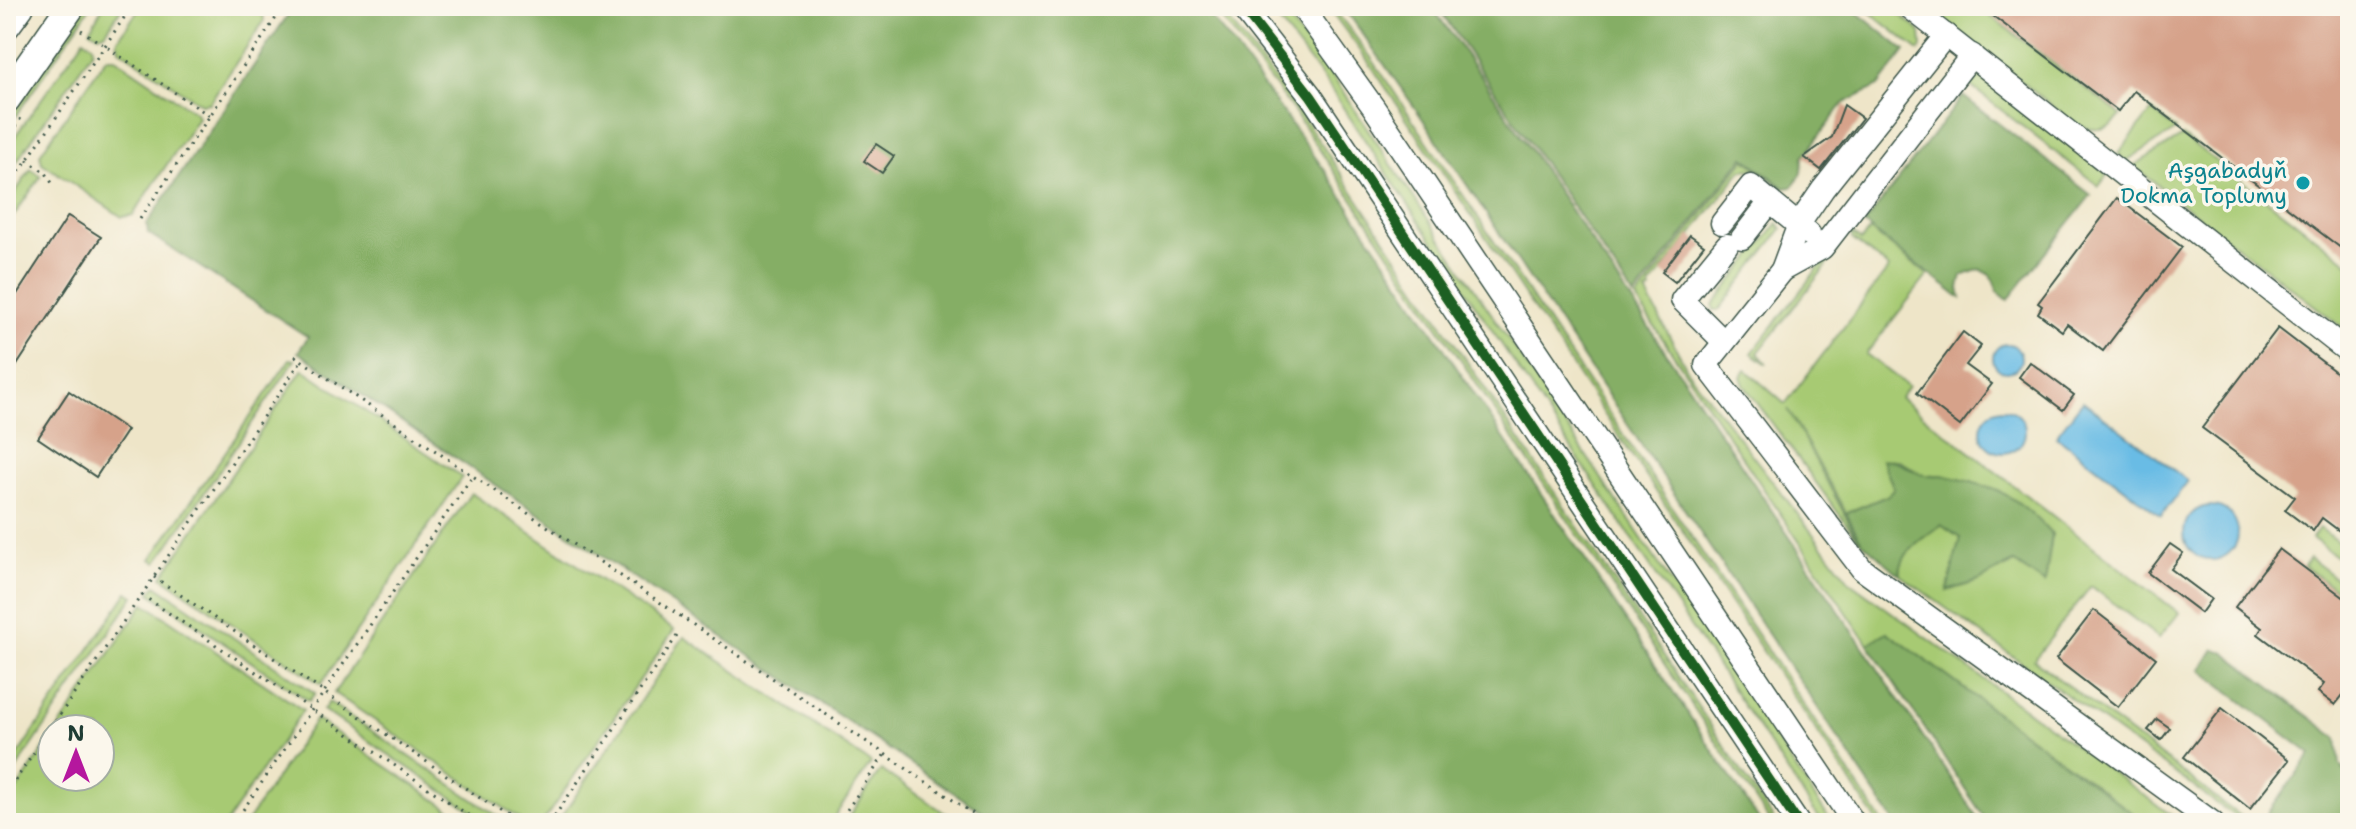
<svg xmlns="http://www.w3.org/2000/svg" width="2356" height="829" viewBox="0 0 2356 829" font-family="'Shantell Sans',sans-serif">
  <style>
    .green { fill: #a7ca73; stroke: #638454; stroke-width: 2 }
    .forest { fill: #85ae65; stroke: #52764c; stroke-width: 2 }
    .water { fill: #69bce5; stroke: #447c8c; stroke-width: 2 }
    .building { fill: #d6a28a }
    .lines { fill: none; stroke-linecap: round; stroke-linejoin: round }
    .minor-casing { stroke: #3e564a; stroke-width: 25 }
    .major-casing { stroke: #3e564a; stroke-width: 31 }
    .path { stroke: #3e564a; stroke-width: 3; stroke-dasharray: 2 6; stroke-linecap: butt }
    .minor { stroke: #fff; stroke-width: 22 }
    .major { stroke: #fff; stroke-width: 28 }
    .cycleway-casing { stroke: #fbf7ec; stroke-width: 15 }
    .cycleway { stroke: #1b5e20; stroke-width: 10 }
    .culture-dot { fill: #0f9aa8; stroke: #fbf7ec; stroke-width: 3 }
    .labels { text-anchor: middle; stroke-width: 7; stroke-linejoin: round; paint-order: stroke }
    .culture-label { font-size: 22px; fill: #0d838f; stroke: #fbf7ec; text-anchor: end }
  </style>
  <rect width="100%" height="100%" fill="#fbf7ec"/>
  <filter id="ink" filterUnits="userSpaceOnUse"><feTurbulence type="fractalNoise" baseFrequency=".0125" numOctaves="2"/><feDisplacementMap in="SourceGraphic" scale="16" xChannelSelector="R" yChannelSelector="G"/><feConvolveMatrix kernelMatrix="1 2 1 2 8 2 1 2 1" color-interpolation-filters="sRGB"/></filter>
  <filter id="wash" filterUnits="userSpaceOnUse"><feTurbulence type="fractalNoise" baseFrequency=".006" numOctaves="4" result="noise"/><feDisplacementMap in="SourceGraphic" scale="32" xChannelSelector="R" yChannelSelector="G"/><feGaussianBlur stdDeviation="1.8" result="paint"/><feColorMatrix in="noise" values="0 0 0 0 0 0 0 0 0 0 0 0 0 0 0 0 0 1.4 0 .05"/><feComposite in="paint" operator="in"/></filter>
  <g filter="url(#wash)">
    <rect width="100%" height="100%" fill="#eee5c8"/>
    <g class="green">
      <path d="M85,6H91L6,130V121Z"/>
      <path d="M103,6H123L105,33L99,35L90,30Z"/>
      <path d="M141,6H251L263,14L264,21L209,103L201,104L119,49L117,41Z"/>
      <path d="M1212,6H1218L1297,108L1776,823H1771L1293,110Z"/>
      <path d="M1267,6H1278L1335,80L1832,823H1822L1328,85Z"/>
      <path d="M1327,6H1332L1370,56L1883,823H1878L1366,58Z"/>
      <path d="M1862,6H1890L1921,32L1922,47L1919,51Z"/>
      <path d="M1924,6H1977L2121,115C2110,132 2096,131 2078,126Z"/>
      <path d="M84,39L92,44L93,50L6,177V149Z"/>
      <path d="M106,58H115L196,113L198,118L133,215L122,217L42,163L40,154Z"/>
      <path d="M1971,74L1981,76L2108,174L2099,186L1964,81Z"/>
      <path d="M2152,111L2176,130L2126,161L2118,154Z"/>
      <path d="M2183,136L2350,264V333L2133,166Z"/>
      <path d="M1745,159L1784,189L1755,169L1742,170L1650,287L1651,291L1646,292L1689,373L1850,582L2182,823H2146L1887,632L1868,644L1636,299Z"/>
      <path d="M31,169L41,176L6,227V206Z"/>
      <path d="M1778,223L1782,229L1719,310H1714L1713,305Z"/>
      <path d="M1870,230L1928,275L1866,354L1908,386L1900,398L2179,613L2159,638L2091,586L2034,660L2249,823H2244L1900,575C1899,552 1924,537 1941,525L1960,538L1948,590C1984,579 2014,561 2050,549L2052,534L1960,480L1942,475H1922L1899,460H1882L1895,488L1887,496L1846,513L1788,409L1859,541L1744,385L1741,377L1746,370L1785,404L1889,268L1852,239L1851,233L1861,241Z"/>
      <path d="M1833,249L1837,252L1758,353L1767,364L1752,353Z"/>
      <path d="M290,359L295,360L157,562L151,559Z"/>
      <path d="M303,369L462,477L321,684L162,577Z"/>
      <path d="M471,493L674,630L542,823H526L334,693Z"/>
      <path d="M2319,528L2350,551V567L2312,538Z"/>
      <path d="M2309,558L2350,589V600L2304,566Z"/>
      <path d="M156,585L315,693L309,701L150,593Z"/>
      <path d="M128,592L134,596L6,784V772Z"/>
      <path d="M144,603L303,710L226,823H20L6,814V805L52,737V777H100V729H58Z"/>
      <path d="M684,637L871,763L830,823H557Z"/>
      <path d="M329,702L508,823H490L323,710Z"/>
      <path d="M316,719L470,823H246Z"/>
      <path d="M881,770L960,823H845Z"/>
    </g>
    <g class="forest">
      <path d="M294,6H1201L1231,42L1326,172L1761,823H999L298,352L308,337L148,233L147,224Z"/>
      <path d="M1343,6H1430L1434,10L1481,76L1981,823H1895L1420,115Z"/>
      <path d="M1437,6H1849L1905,51L1879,86L1844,103L1803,157L1802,173L1792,187L1785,188L1744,157L1634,297Z"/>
      <path d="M1963,96L2091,195L2008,300L1998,292L1991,275L1980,269L1962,276L1959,288L1961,298L1864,224Z"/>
      <path d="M1882,460C1904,460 1903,467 1921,474C1928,477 1938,474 1946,476C1997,487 2016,494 2052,534L2045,584L2013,562L1979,581L1947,591L1960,538L1941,525C1924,537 1899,552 1900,575L1861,541L1846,513L1887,496L1894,489Z"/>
      <path d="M1887,632L2146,823H1988L1868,644Z"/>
      <path d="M2214,649L2224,652L2337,738L2340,765L2350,779V823H2261L2311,754L2201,670Z"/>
    </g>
    <g class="water">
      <circle cx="2007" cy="358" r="14"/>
      <path d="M2083,401L2188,481L2161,516L2056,436Z"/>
      <circle cx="2003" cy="431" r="22"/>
      <circle cx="2211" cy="533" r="27"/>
    </g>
    <g id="blocks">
      <g class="building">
        <path d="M1980,6H2350V255L2134,91L2118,111Z"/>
        <path d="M1844,105L1862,118L1821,170L1804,157L1832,137Z"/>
        <path d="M876,144L894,156L882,173L864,161Z"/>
        <path d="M2117,198L2182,247L2103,351L2067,324L2062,331L2038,313L2042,306L2038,303Z"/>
        <path d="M68,216L101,237L6,382V311Z"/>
        <path d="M1690,235L1704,245L1675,282L1662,272Z"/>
        <path d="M2278,328L2350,383V539L2322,518L2313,531L2285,510L2295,497L2202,428Z"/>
        <path d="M1963,332L1981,346L1966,365L1992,384L1960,426L1917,393Z"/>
        <path d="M2030,362L2074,395L2063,410L2019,377Z"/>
        <path d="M69,391L127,430L96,477L38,438Z"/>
        <path d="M2170,544L2183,553L2171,569L2211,599L2201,613L2148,573Z"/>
        <path d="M2279,549L2350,602V686L2335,705L2318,692L2324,684L2258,634L2262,628L2235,607Z"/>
        <path d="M2094,610L2156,658L2118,707L2056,659Z"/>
        <path d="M2222,708L2289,760L2250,809L2184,757Z"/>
        <path d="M2157,719L2170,728L2161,740L2148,730Z"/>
      </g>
    </g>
  </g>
  <g filter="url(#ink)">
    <use href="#blocks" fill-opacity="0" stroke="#3e564a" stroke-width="2"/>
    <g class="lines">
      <g class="minor-casing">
        <g id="minor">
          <path d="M1241,6L1311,96L1798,823"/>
          <path d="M1301,6L1374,108L1854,823"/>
          <path d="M1908,6L2350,353"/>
          <path d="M1946,35L1823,189L1799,224L1782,270L1706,365L1862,569L2213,823"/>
          <path d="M1722,223L1751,186L1809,234"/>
          <path d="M1742,238L1770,202"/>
          <path d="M1782,270L1822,248L1972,55"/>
          <path d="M1724,342L1682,300L1727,245"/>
        </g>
      </g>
      <g class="major-casing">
        <g id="major">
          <path d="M6,25L20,6"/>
          <path d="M6,99L71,6"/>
        </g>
      </g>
      <g class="path">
        <path d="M260,6L277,17"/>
        <path d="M81,30L210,116"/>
        <path d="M6,140L23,115"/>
        <path d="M27,160L46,173L52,183"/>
        <path d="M6,191L132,6"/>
        <path d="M140,219L284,6"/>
        <path d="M295,356L987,823"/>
        <path d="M154,577L517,823"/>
        <path d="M142,595L480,823"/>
        <path d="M6,794L301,361"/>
        <path d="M6,821L9,823"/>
        <path d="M234,823L472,477"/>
        <path d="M550,823L679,633"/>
        <path d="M838,823L885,754"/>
      </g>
      <use href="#minor" class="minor"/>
      <use href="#major" class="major"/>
      <g class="cycleway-casing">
        <path id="cycleway" d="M1241,6L1311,96L1798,823"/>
      </g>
      <use href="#cycleway" class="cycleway"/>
    </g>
  </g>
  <circle class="culture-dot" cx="2303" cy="183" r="8"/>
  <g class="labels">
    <g class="culture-label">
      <text x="2287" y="178">Aşgabadyň<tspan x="2287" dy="25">Dokma Toplumy</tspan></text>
    </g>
  </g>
  <rect width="2356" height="829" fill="none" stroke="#fbf7ec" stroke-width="32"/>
  <g transform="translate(76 753)"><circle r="38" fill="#fbf7ec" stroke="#a3ada2" stroke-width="2"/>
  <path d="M0-6L14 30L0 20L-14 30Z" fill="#b5179e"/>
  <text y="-12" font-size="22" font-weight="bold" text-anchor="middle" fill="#1f3d34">N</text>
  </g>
</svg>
